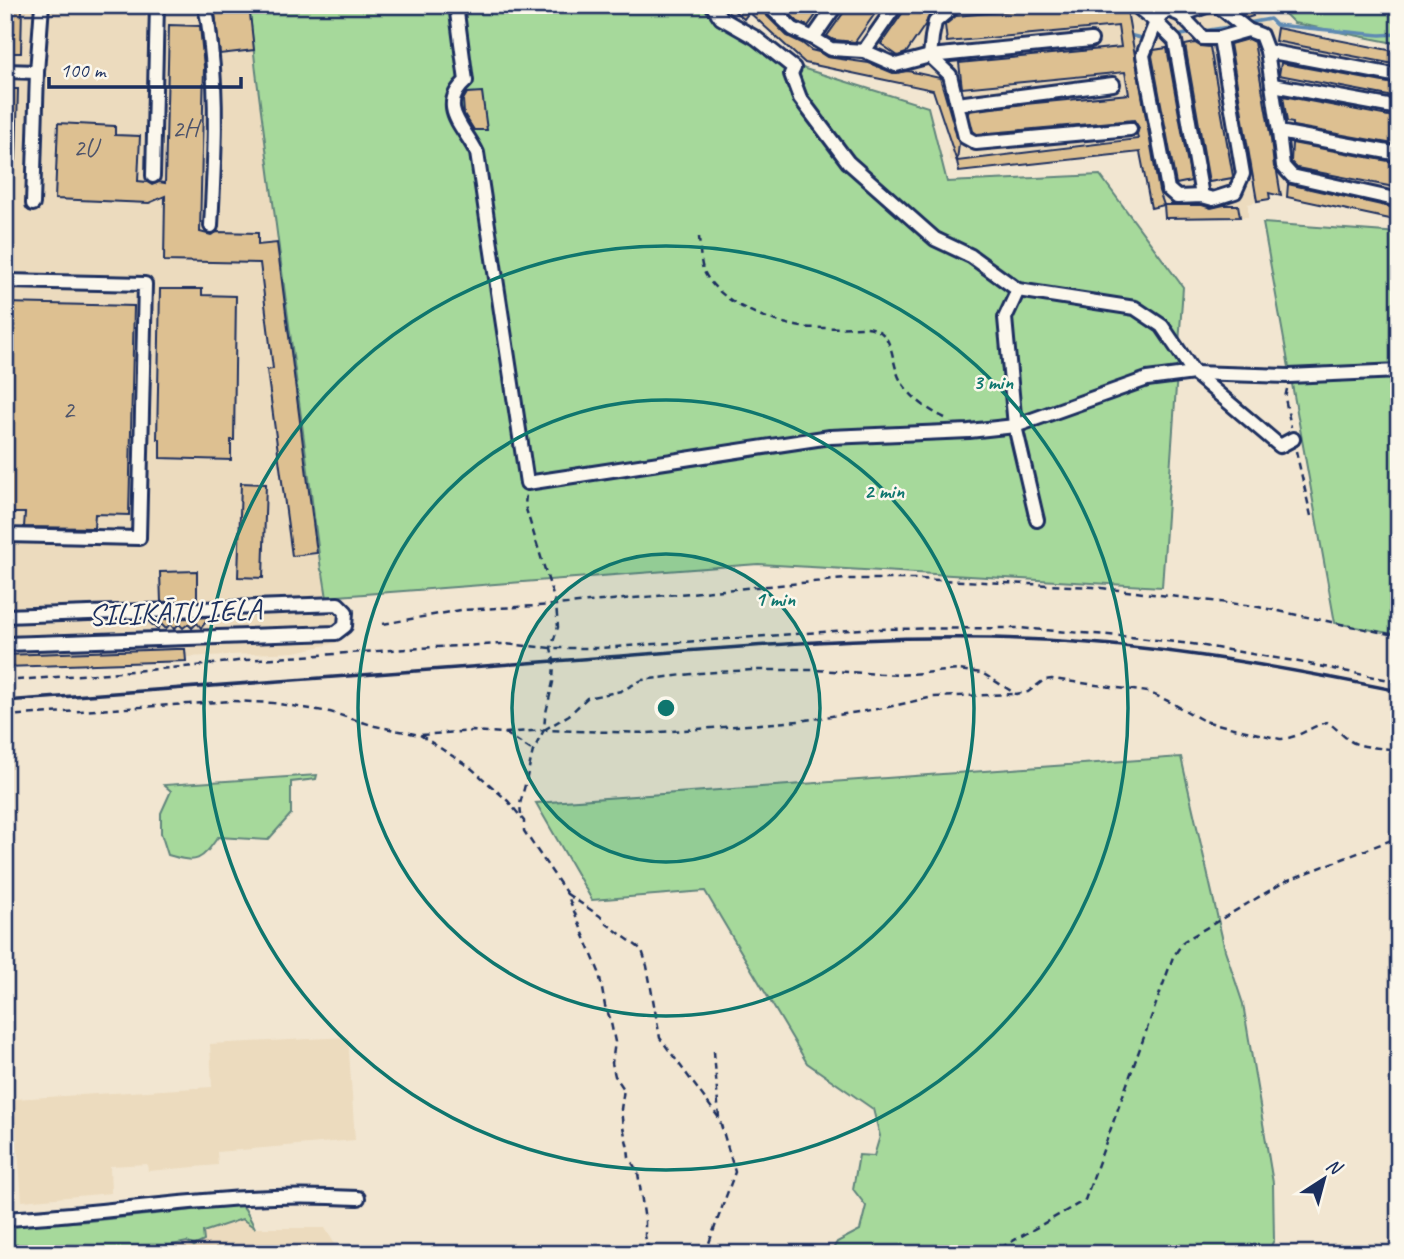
<svg xmlns="http://www.w3.org/2000/svg" width="1404" height="1259" viewBox="0 0 1404 1259" font-family="Caveat,sans-serif">
  <style>
    .built { fill: #ecdbbe }
    .green { fill: #a6d99b; stroke: #60847c; stroke-width: 2 }
    .lines { fill: none; stroke-linecap: round; stroke-linejoin: round }
    .stream { stroke: #5e8ab3; stroke-width: 3.5 }
    .building { fill: #ddc091; stroke: #1b2f5e; stroke-width: 2 }
    .minor-casing { stroke: #1b2f5e; stroke-width: 18 }
    .path { stroke: #1b2f5e; stroke-width: 2.5; stroke-dasharray: 7 5; stroke-linecap: butt }
    .minor { stroke: #fbf7ec; stroke-width: 12 }
    .rail { stroke: #1b2f5e; stroke-width: 3.5 }
    .ring { fill: none; stroke: #0f766e; stroke-width: 3.5 }
    .labels { text-anchor: middle; stroke-width: 5; stroke-linejoin: round; paint-order: stroke }
    .number-label { font-size: 26px; fill: #4c536b }
    .street-label { font-size: 30px; fill: #1b2f5e; stroke: #fbf7ec }
    .centre { fill: #0f766e; stroke: #fbf7ec; stroke-width: 3.5 }
    .ring-label { font-size: 21px; text-anchor: middle; font-weight: bold; fill: #0f766e; stroke: #fbf7ec; stroke-width: 5; stroke-linejoin: round; paint-order: stroke }
  </style>
  <rect width="100%" height="100%" fill="#f2e6d1"/>
  <filter id="ink" filterUnits="userSpaceOnUse"><feTurbulence type="fractalNoise" baseFrequency=".0143" numOctaves="2"/><feDisplacementMap in="SourceGraphic" scale="14" xChannelSelector="R" yChannelSelector="G"/><feConvolveMatrix kernelMatrix="1 2 1 2 8 2 1 2 1" color-interpolation-filters="sRGB"/></filter>
  <g filter="url(#ink)">
    <g class="built">
      <path d="M5,5H249L256,72L321,570L323,573L327,598L338,596L347,602L352,617L350,632L336,643L295,652L5,665Z"/>
      <path d="M718,5H1250L1251,9L1255,8L1257,15L1277,28L1399,52V221L1280,196L1268,185L1270,199L1248,204V217L1165,218L1164,206L1151,208L1143,165L1144,152L959,172L957,161L949,160L950,140L932,90L805,63L750,13L744,19L734,11L725,16Z"/>
      <path d="M348,1037L355,1140L217,1152L218,1165L148,1171L147,1164L110,1166L111,1193L22,1201L14,1099L212,1087L210,1044Z"/>
      <path d="M242,1219L255,1228H325L341,1254H5Z"/>
    </g>
    <g class="green">
      <path d="M249,5H707L717,21L805,69L928,107L947,182L1100,175L1183,287L1162,587L758,564L338,596L327,598L323,573L321,570L256,72Z"/>
      <path d="M1276,5H1399V44L1294,23Z"/>
      <path d="M1263,223L1399,233V635L1335,623Z"/>
      <path d="M1181,757L1225,950L1243,1004L1273,1183L1274,1240L1267,1254H830L837,1242L860,1230L866,1206L853,1189L859,1155L874,1156L880,1136L873,1109L807,1063L705,891L592,900L536,803Z"/>
      <path d="M317,775L316,779L291,782V814L268,840L218,837C201,861 198,864 168,855L161,833V813L171,791L164,785Z"/>
      <path d="M240,1205L245,1209L255,1228L242,1219L203,1232L204,1241L194,1246L187,1242L142,1251L137,1254H5V1226L89,1221Z"/>
    </g>
    <g class="lines">
      <g class="stream">
        <path d="M1248,23L1270,19L1276,25L1380,35L1399,34"/>
        <path d="M1203,31L1235,26"/>
        <path d="M1129,35L1145,39"/>
        <path d="M1176,36L1192,33"/>
      </g>
    </g>
    <g class="building">
      <path d="M5,5H22L21,53H5Z"/>
      <path d="M214,5H249L254,50L220,54Z"/>
      <path d="M727,5H759L762,11L787,36L802,43L811,50L819,52L827,57L869,63L893,73L908,71L940,78L959,143L957,162L933,90L805,63L749,12L744,19Z"/>
      <path d="M790,5H823L808,26L798,22L786,10Z"/>
      <path d="M849,5H881L855,42L834,40L827,36Z"/>
      <path d="M908,5H939L929,16L925,25L906,53L898,56L881,44Z"/>
      <path d="M1074,5H1126L1159,191L1164,205L1151,208L1140,152L959,172L957,161L1138,139L1137,134L1139,128L1134,120L977,134L973,131L968,111L1025,104L1129,94L1125,72L962,88L959,63L1121,47L1118,26L947,42L945,25L956,16Z"/>
      <path d="M1239,5H1250L1253,16L1247,18L1242,14Z"/>
      <path d="M169,25L200,26L204,67L200,232L211,235L217,232L258,233V245L277,243L317,553L292,556L267,370L273,369L260,263L164,261L165,196L149,203L55,199L58,123L115,126V135L140,136L138,181L147,182L152,185L159,182L165,183Z"/>
      <path d="M1277,28L1399,52V65L1275,41Z"/>
      <path d="M1248,39L1254,42L1271,139L1274,167L1277,172L1281,196L1269,193L1270,199L1257,201L1230,44Z"/>
      <path d="M1195,43L1200,46L1210,47L1233,176L1232,178L1209,182L1185,45Z"/>
      <path d="M1167,48L1191,181L1176,184L1152,56L1154,50Z"/>
      <path d="M1281,63L1399,85V98L1279,75Z"/>
      <path d="M5,89H18L16,160H5Z"/>
      <path d="M482,92L487,130H474L464,114L463,100L467,93Z"/>
      <path d="M1283,96L1399,118V145L1293,126V123L1287,122Z"/>
      <path d="M1292,143L1399,163V188L1297,168L1291,162Z"/>
      <path d="M1288,184L1399,209V221L1287,197Z"/>
      <path d="M1164,205H1202L1211,208L1224,205H1238L1240,217L1165,218Z"/>
      <path d="M160,289H202V295L236,296L234,440H231V460L160,458V439H157Z"/>
      <path d="M5,303L134,306L129,515L95,514L94,528L24,527L25,513H5Z"/>
      <path d="M241,483L266,484L263,578L238,577Z"/>
      <path d="M197,571V600L161,602L160,572Z"/>
      <path d="M210,617L201,628L197,623L192,628L188,624L183,628L179,624L174,629L170,624L166,629L161,624L157,629L147,620Z"/>
      <path d="M176,649H185L186,661L5,667V655Z"/>
    </g>
    <g class="lines">
      <g class="minor-casing">
        <g id="minor">
          <path d="M204,5C209,18 209,33 211,47C218,106 214,166 211,226"/>
          <path d="M456,5L466,81C436,107 465,127 477,153L527,483L830,437L969,431L1015,426L1147,379L1194,373L1289,376L1399,371"/>
          <path d="M712,5L721,18L756,38L794,68L791,74L800,98L848,162L935,239L971,256L1018,290L1135,308L1162,326L1194,373L1280,446L1293,439"/>
          <path d="M768,5L793,29L813,38L831,49L864,51L896,65L930,56L1091,40"/>
          <path d="M955,5L935,22L932,37L930,56L950,75L965,137L976,143L1130,129"/>
          <path d="M1135,5L1156,22L1175,41L1202,196"/>
          <path d="M1209,5L1181,15L1166,9L1156,22L1143,55L1168,189L1177,197L1202,196L1213,199L1235,192L1243,174L1220,38"/>
          <path d="M1217,5L1248,30L1261,35L1267,51L1279,132L1283,166L1292,176L1399,200"/>
          <path d="M1181,15L1203,38H1220L1248,30"/>
          <path d="M813,38L836,5"/>
          <path d="M864,51L896,5"/>
          <path d="M1267,51L1399,76"/>
          <path d="M5,71L37,72"/>
          <path d="M1273,85L1399,108"/>
          <path d="M957,104L1113,84"/>
          <path d="M1279,132L1399,154"/>
          <path d="M153,176L157,5"/>
          <path d="M33,204L37,72L42,5"/>
          <path d="M5,281L145,284L139,538L5,535"/>
          <path d="M1018,290L1005,318L1015,426L1037,520"/>
          <path d="M5,616L338,604L346,612L345,626L336,633L5,644"/>
          <path d="M5,1219C86,1215 165,1202 246,1198C283,1196 321,1196 358,1198"/>
        </g>
      </g>
      <g class="path">
        <path d="M699,237C700,247 700,260 703,269C716,302 769,322 802,327C822,329 845,327 866,327C897,330 889,363 902,383C913,399 928,410 945,418"/>
        <path d="M1287,389L1285,398L1291,427"/>
        <path d="M1296,451L1311,516"/>
        <path d="M383,624L461,610L556,605L846,579H918L1093,587L1254,606L1399,636"/>
        <path d="M5,681L196,666L246,660L436,647L504,644L551,648H601L863,629L1018,628L1121,636L1192,644L1294,661L1399,682"/>
        <path d="M5,716L233,701L273,703L330,712L375,726L420,735L472,731L505,733L544,730L648,733L799,721L884,708L933,697L1016,694"/>
        <path d="M544,730L569,715L587,698L621,691L642,680L700,673L752,670H815L899,675L958,670L982,673L1016,694L1028,692L1044,680L1052,679L1148,692L1168,701L1204,721L1280,739C1300,738 1309,727 1327,722C1336,727 1341,735 1349,740C1359,748 1385,748 1399,750"/>
        <path d="M505,733L533,751"/>
        <path d="M420,735L471,768L508,801L524,821V831L567,894L599,972L605,1006L610,1018L615,1042L612,1063L615,1076L624,1089L621,1109L623,1127L628,1148L629,1157L638,1173L645,1221V1236L650,1254"/>
        <path d="M521,815L520,804L526,781L533,751L544,730L545,717L553,682L554,661L551,648L558,627L556,605L525,506L526,494"/>
        <path d="M567,894L600,916L607,924L642,950L647,966L660,1038L719,1118"/>
        <path d="M705,1254L735,1172L719,1118L714,1051"/>
        <path d="M990,1254L1085,1200L1173,957L1184,941L1286,881L1399,837"/>
      </g>
      <use href="#minor" class="minor"/>
      <path class="rail" d="M5,701C202,687 398,672 595,658C744,647 894,632 1044,640C1164,646 1281,667 1399,691"/>
    </g>
  </g>
  <circle cx="666" cy="708" r="154" fill="#0f766e" fill-opacity=".12"/>
  <g class="ring">
    <circle cx="666" cy="708" r="154"/>
    <circle cx="666" cy="708" r="308"/>
    <circle cx="666" cy="708" r="462"/>
  </g>
  <g class="labels">
    <g class="number-label">
      <text x="185" y="137">2H</text>
      <text x="85" y="156">2U</text>
      <text x="68" y="418">2</text>
    </g>
    <g class="street-label">
      <text transform="translate(175 612) rotate(-2)" y="10">SILIKĀTU IELA</text>
    </g>
  </g>
  <circle cx="666" cy="708" r="10" class="centre"/>
  <g class="ring-label">
    <text x="993" y="389">3 min</text>
    <text x="884" y="498">2 min</text>
    <text x="775" y="606">1 min</text>
  </g>
  <rect width="1404" height="1259" fill="none" stroke="#fbf7ec" stroke-width="28"/>
  <rect x="14" y="14" width="1376" height="1231" fill="none" stroke="#1b2f5e" stroke-width="2.5" filter="url(#ink)"/>
  <g transform="translate(1324 1179) rotate(36)" stroke="#fbf7ec" stroke-width="5" paint-order="stroke">
  <path d="M0-5L12 26L0 18L-12 26Z" fill="#1b2f5e"/>
  <text y="-10" font-size="19" font-weight="bold" text-anchor="middle" fill="#1b2f5e">N</text>
  </g>
  <path d="M49 77v10h192v-10" fill="none" stroke="#1b2f5e" stroke-width="3.5"/>
  <text x="60" y="77" font-size="21" fill="#1b2f5e" stroke="#fbf7ec" stroke-width="5" paint-order="stroke">100 m</text>
</svg>
